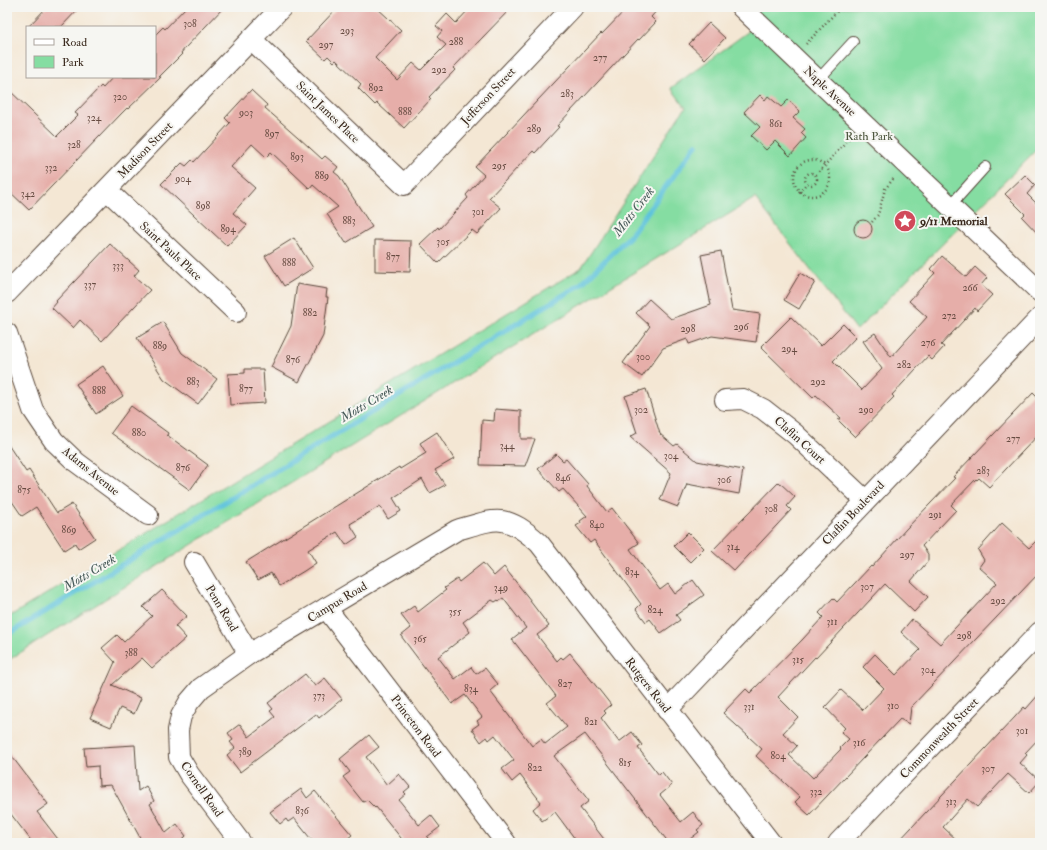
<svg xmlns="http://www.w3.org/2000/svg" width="1047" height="850" viewBox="0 0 1047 850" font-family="'IM FELL Double Pica',serif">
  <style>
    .green { fill: #85dda2; stroke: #608460 }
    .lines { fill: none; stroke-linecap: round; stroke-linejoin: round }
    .stream { stroke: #5dc3db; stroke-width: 5.5 }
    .building { fill: #e6aea9; fill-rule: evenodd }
    .lane-casing { stroke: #574639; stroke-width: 12 }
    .street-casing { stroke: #574639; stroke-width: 22 }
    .path { stroke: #574639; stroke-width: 2.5; stroke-dasharray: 1 3; stroke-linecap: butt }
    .lane { stroke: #fff; stroke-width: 10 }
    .street { stroke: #fff; stroke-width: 20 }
    .labels { text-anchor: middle; stroke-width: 4; stroke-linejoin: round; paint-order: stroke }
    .number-label { font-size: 10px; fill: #664b41 }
    .street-label { font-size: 12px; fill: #3b2a1e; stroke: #f6f6f2 }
    .park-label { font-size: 12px; fill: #4e573f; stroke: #f6f6f2 }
    .poi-label { font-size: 12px; font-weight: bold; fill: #3b2a1e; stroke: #f6f6f2; text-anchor: start }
    .water-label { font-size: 13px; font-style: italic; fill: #455857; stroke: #f6f6f2 }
  </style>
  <rect width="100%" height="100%" fill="#f6f6f2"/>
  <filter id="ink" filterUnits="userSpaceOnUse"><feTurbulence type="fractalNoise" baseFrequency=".025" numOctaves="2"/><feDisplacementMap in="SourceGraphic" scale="8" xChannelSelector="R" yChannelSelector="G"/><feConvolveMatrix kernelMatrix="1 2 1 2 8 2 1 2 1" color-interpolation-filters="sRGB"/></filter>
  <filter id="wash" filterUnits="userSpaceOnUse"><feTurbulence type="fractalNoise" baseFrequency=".012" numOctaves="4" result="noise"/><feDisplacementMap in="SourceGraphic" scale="16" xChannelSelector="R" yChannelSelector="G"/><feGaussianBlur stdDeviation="0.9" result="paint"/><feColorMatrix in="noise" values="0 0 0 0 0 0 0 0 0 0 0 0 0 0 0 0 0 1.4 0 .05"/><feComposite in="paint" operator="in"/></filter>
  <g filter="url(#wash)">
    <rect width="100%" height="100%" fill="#f4e7d4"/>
    <path class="green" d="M747,7H1040V146L857,330L755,198L207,535L7,661V618L581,268L680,115L686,108L671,88L749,31Z"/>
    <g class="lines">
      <path class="stream" d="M7,635L580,285L630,236L696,145"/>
    </g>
    <g id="blocks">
      <g class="building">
        <path d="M47,7H80L61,27H28Z"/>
        <path d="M186,7H224L185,48L181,53L182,54L159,77H161L128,109L127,108L121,114L29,210L7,189V88L57,136L78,115L75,113L101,86L103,88L113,77H155V35L163,27L165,29Z"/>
        <path d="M338,7H376L401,30L375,58L397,80L413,63L421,70L446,45L437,37L442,31L436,26L447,14L456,23L471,7H512L453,68L455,70L429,97L431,99L404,128L377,103L375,105L358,88L361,84L336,60L334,62L328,56L325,59L306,41Z"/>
        <path d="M628,7H660L651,17L656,22L639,40L638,39L557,126L559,127L535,153L533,151L489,198L501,208L477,234L472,230L438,263L420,244L438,227L439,229L468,198L466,195L484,175L475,167L601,33L602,34Z"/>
        <path d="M709,23L725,38L705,59L689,44Z"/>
        <path d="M251,90L267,105L265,108L298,137L322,159L325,156L338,167L334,172L339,176L372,227L346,243L327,214L338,207L313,185L310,189L271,152L266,157L252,144L231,167L255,188L233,213L247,225L227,246L161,184L182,163L186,166L192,160L194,162L230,123L225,118Z"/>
        <path d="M760,95L765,100L768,96L781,107L788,100L800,111L793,118L805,129L801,133L806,138L790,156L775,141L766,150L751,136L760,127L744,112Z"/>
        <path d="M1025,175L1035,185L1027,194L1036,203L1040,199V236L1022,217L1025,214L1005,194Z"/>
        <circle cx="863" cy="229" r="9"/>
        <path d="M294,238L313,268L284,286L265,256Z"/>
        <path d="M375,240L411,241L410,272L375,271Z"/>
        <path d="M110,244L139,270L134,276L150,290L102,341L80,320L73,328L52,308L57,302L56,301Z"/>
        <path d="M721,251L732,310L760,314L756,342L712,336L689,344L687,339L663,348L642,377L623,363L650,326L636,313L649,299L671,319L711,305L701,255Z"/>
        <path d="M942,256L966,277L975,267L987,278L981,285L992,295L977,311L975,308L941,345L944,347L932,360L928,356L892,395L894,397L855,437L838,420L841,418L816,395L813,398L761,347L791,317L821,346L843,324L856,337L833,361L862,390L882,369L863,341L875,333L891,357L927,317L909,301L935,273L931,269Z"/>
        <path d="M800,273L815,282L799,309L784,300Z"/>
        <path d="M297,284L327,289L326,297H328L323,336L299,382L271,367L291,326Z"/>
        <path d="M163,322L182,353L217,379L198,404L164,379L137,338Z"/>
        <path d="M103,366L123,396L96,414L76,384Z"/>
        <path d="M245,369H263L265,403L230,405L228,374L245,373Z"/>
        <path d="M646,389L660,434L674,446L677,444L697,461L743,470L739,494L687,484L678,507L660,500L671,473L630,437L637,433L625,396Z"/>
        <path d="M1033,393L1040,400V433L989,487L979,478L977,480L976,479L951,505L956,510L922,546L928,554V561L911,581L928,597L914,612L885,584L816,658L815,657L778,697L798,717L783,733L797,746L789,755L813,778L841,749L840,748L849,739L841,732L845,728L825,707L841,690L863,710L884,688L863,667L875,654L896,675L920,650L901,632L912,619L940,644L997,583L979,567L984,560L978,550L1002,523L1029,548L1040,537V572L911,707L909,724L900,719L809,815L795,802L800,797L756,756L762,749L723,713L746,689L750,693L803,639L823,617L819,613L833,598L837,602L871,566L872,567L906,529L955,478L953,477Z"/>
        <path d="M131,406L168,433L167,435L208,465L190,490L111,433Z"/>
        <path d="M495,409L521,411V439H535L525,466L480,465L482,420L494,421Z"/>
        <path d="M437,432L454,459L435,470L445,485L430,493L422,479L393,498L401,511L388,519L380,506L350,524L358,537L346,545L337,532L308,550L316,563L304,571L279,586L271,573L258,580L246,562L399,467L400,469L426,453L420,443Z"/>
        <path d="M7,443L26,472L29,470L57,513L72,504L95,538L78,549L75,543L64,550L36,507L22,516L7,494Z"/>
        <path d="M556,454L563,461L566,459L588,484L587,486L607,512L612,508L639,543L630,549L660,590L668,584L675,594L693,580L704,595L676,615L680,620L661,633L650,619L646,622L636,609L641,604L594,540L590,543L576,526L581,523L580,521L587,516L563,489L559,492L538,469Z"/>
        <path d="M779,482L795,497L787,506L791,510L734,571L712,551Z"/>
        <path d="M688,532L704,548L690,562L674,546Z"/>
        <path d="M483,563L494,576L504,567L531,601H530L549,626L537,635L557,661L561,657L563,659L570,653L611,705L604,711L606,713L601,718L619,742L632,732L642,745L638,748L659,775L662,772L672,785L660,795L681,822L693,812L703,825L697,830L699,832L685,843H669L585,734L554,756L589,801L580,808L607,843H578L555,812L542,821L533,809L541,802L520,775L512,782L502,769L514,760L495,735L489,740L487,737L481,742L472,729L479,724L477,721L482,717L465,695L452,704L401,636L411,628L401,615L414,606L418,612L446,590L444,588L457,579L459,582ZM503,598L526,628L512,639L556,696L547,703L567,727L545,744L541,739L532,746L490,691L498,684L485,668L476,674L471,667L455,679L438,657L470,632L463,622L492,600L495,602L498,600L499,601Z"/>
        <path d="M162,590L187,616L175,626L186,638L152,668L142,658L112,685L141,698L134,714L120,708L111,727L90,718L115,662L102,648L117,635L124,642L152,616L143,607Z"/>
        <path d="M305,674L315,686L325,678L342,699L319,718L316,714L240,772L227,755L235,748L230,742L233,740L228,733L240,724L249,737L275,717L270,711L273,709L268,703Z"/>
        <path d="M1040,693V737L1025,753L1027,755L1020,763L1040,781L1029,793L1008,774L977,807L968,799L943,827L960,843H897L1015,717L1024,707L1026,709Z"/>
        <path d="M369,735L379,747L366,757L387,785L399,774L410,787L404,792L406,794L399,800L419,825L431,815L440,827L427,837L432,843H405L376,807L375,808L367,800L363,802L343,777L350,772L340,759Z"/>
        <path d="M135,745L138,791L146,786L154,801L150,804L166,833L177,824L186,836L178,843H143L111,785L99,786L98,766L86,767L84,748Z"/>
        <path d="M7,750L48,804L37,812L61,843H33L7,809Z"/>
        <path d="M301,789L307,798L315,791L352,835L342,843H314L294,818L288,822L286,819L280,824L270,812Z"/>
      </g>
    </g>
  </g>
  <g filter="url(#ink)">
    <use href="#blocks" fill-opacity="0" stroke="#574639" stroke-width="1"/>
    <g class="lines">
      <g class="lane-casing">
        <g id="lane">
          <path d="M818,80L853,42"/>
          <path d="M950,206L985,167"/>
        </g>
      </g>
      <g class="street-casing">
        <g id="street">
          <path d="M741,7L1040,292"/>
          <path d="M251,39L404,185L573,7"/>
          <path d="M107,190L236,312"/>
          <path d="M7,293L282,7"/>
          <path d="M7,333L33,410L54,441L76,462L148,515"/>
          <path d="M725,400L743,399L763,409L795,434L865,500"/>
          <path d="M194,562L249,654"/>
          <path d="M326,608L506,843"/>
          <path d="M667,710L1040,318"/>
          <path d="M241,843L189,774L179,757L178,730L181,716L189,702L201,688L249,654L457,530C498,518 505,513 539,543L771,843"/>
          <path d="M838,843L1040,632"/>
        </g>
      </g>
      <g class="path">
        <path d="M806,44L841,7"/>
        <circle cx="812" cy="178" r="18"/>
        <circle cx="811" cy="179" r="6"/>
        <path d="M816,175L851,136"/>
        <path d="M799,192L807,183"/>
        <path d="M872,222L878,215L885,189L894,178"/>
      </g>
      <use href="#lane" class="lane"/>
      <use href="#street" class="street"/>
    </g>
  </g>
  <defs>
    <g id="sight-disc" transform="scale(1.15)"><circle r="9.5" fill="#d1495b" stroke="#f6f6f2"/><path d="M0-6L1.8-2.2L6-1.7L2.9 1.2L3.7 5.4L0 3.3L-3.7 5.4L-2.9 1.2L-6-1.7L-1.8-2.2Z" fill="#fff"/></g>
  </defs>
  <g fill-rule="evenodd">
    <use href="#sight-disc" x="905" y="221"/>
  </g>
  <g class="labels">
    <g class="number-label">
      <text x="190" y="27">308</text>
      <text x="347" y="34">293</text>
      <text x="456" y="45">288</text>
      <text x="326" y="48">297</text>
      <text x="600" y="61">277</text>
      <text x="439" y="73">292</text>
      <text x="376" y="91">892</text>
      <text x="567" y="97">283</text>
      <text x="120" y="100">320</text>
      <text x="405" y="115">888</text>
      <text x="246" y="116">903</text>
      <text x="94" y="121">324</text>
      <text x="776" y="127">861</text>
      <text x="534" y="132">289</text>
      <text x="272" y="137">897</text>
      <text x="74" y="148">328</text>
      <text x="297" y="160">893</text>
      <text x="499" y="169">295</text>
      <text x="51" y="171">332</text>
      <text x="322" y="179">889</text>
      <text x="183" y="182">904</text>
      <text x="28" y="197">342</text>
      <text x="203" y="209">898</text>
      <text x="478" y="215">301</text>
      <text x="349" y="224">883</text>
      <text x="228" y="232">894</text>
      <text x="443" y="245">305</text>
      <text x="393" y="260">877</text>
      <text x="289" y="266">888</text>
      <text x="118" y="269">333</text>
      <text x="90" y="288">337</text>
      <text x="970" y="291">266</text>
      <text x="310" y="316">882</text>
      <text x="949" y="319">272</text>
      <text x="741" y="330">296</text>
      <text x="688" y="332">298</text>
      <text x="928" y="346">276</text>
      <text x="160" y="349">889</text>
      <text x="789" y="352">294</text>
      <text x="643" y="360">300</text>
      <text x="293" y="363">876</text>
      <text x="904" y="368">282</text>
      <text x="193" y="385">883</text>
      <text x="818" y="385">292</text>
      <text x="246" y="392">877</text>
      <text x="99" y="394">888</text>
      <text x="641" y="413">302</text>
      <text x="866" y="413">290</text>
      <text x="139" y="436">880</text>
      <text x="1013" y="442">277</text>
      <text x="507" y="449">344</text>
      <text x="671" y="459">304</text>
      <text x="183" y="471">876</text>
      <text x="983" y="474">283</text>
      <text x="563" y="481">846</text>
      <text x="724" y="483">306</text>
      <text x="24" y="493">875</text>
      <text x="771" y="512">308</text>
      <text x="935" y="518">291</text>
      <text x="597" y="528">840</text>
      <text x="69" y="533">869</text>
      <text x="733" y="550">314</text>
      <text x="907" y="558">297</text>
      <text x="632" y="575">834</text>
      <text x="867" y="590">307</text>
      <text x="501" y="591">349</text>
      <text x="998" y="604">292</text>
      <text x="655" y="613">824</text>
      <text x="455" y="615">355</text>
      <text x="832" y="625">311</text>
      <text x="964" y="639">298</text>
      <text x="420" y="642">365</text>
      <text x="131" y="656">388</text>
      <text x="798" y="663">315</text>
      <text x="928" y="673">304</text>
      <text x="565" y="687">827</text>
      <text x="471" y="692">834</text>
      <text x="319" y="699">373</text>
      <text x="893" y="709">310</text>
      <text x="749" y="710">331</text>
      <text x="591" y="725">821</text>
      <text x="1022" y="734">301</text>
      <text x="859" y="746">316</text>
      <text x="245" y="755">389</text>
      <text x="778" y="759">804</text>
      <text x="625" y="766">815</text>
      <text x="535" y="771">822</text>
      <text x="988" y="772">307</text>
      <text x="816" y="795">332</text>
      <text x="951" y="805">313</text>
      <text x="302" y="814">836</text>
    </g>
    <g class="street-label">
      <text transform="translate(830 91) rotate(43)" y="4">Naple Avenue</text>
      <text transform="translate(488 96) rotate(-47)" y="4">Jefferson Street</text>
      <text transform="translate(328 112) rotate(44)" y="4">Saint James Place</text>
      <text transform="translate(145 150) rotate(-46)" y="4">Madison Street</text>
      <text transform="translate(171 251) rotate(43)" y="4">Saint Pauls Place</text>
      <text transform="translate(800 440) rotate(42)" y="4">Claflin Court</text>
      <text transform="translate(91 471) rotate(39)" y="4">Adams Avenue</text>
      <text transform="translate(853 513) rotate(-46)" y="4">Claflin Boulevard</text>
      <text transform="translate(337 602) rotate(-31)" y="4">Campus Road</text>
      <text transform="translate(222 608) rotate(59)" y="4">Penn Road</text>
      <text transform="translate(648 685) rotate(52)" y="4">Rutgers Road</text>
      <text transform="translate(416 726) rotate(53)" y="4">Princeton Road</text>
      <text transform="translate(939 738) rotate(-46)" y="4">Commonwealth Street</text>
      <text transform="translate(202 789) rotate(55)" y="4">Cornell Road</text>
    </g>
    <g class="park-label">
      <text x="869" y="140">Rath Park</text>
    </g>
    <g class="poi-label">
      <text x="920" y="225">9/11 Memorial</text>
    </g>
    <g class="water-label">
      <text transform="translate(633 211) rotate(-52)" y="5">Motts Creek</text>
      <text transform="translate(366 403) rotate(-31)" y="5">Motts Creek</text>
      <text transform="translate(89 572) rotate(-31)" y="5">Motts Creek</text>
    </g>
  </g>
  <rect width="1047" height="850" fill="none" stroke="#f6f6f2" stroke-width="24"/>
  <rect x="26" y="26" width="130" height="52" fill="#f6f6f2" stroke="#aba49d"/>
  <rect x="34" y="39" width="20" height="6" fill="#ffffff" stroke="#aba49d"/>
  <text x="62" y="46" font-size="12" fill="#3b2a1e">Road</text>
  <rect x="34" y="56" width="20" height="12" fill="#85dda2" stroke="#aba49d"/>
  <text x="62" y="66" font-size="12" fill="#3b2a1e">Park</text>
</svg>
